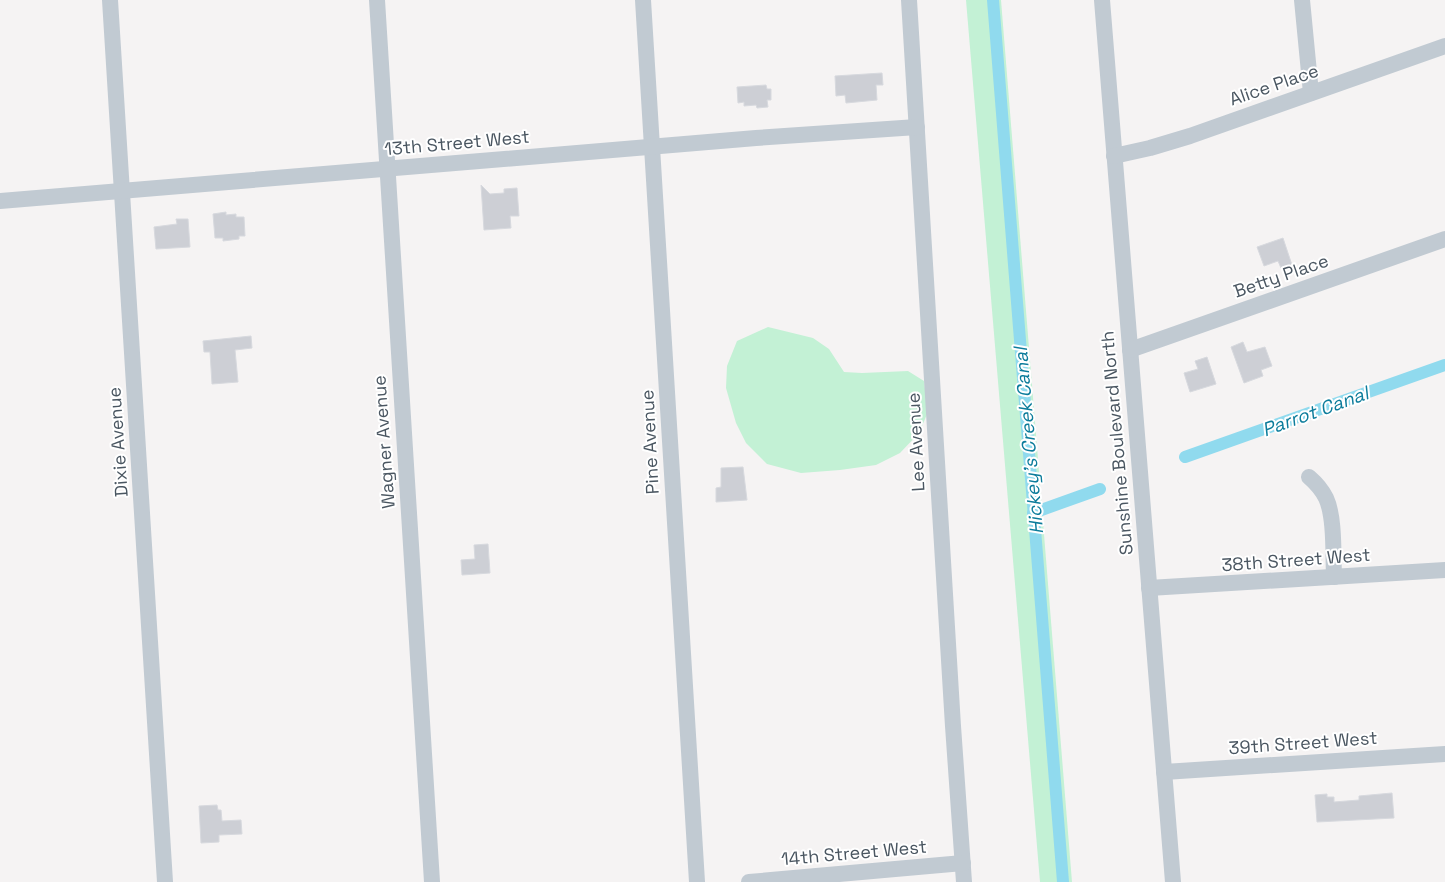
<svg xmlns="http://www.w3.org/2000/svg" width="1445" height="882" viewBox="0 0 1445 882" font-family="'Space Grotesk',sans-serif">
  <style>
    .green { fill: #c3f1d5 }
    .lines { fill: none; stroke-linecap: round; stroke-linejoin: round }
    .canal { stroke: #90daee; stroke-width: 12 }
    .building { fill: #cdcfd5; stroke: #d7d9de }
    .minor { stroke: #c1cad2; stroke-width: 16 }
    .labels { text-anchor: middle; stroke-width: 4; stroke-linejoin: round; paint-order: stroke }
    .street-label { font-size: 18px; fill: #4a5661; stroke: #fff }
    .water-label { font-size: 19px; font-style: italic; fill: #0c7c9b; stroke: #fff }
  </style>
  <rect width="100%" height="100%" fill="#f5f3f3"/>
  <g class="green">
    <path d="M966,0H1001L1072,882H1040Z"/>
    <path d="M768,327L813,338L829,349L844,372L862,373L908,371L924,381L928,412L919,433L900,453L876,465L840,470L801,473L767,464L746,443L736,423L726,388L727,366L737,341Z"/>
  </g>
  <g class="lines">
    <g class="canal">
      <path d="M993,0L1063,882"/>
      <path d="M1185,457L1445,365"/>
      <path d="M1033,513L1100,489"/>
    </g>
  </g>
  <g class="building">
    <path d="M882,73L883,85H876L877,100L846,103L845,95L836,96L835,76Z"/>
    <path d="M766,85L767,89H771V100H767L768,107L757,108L756,105L744,106V102L738,103L737,87Z"/>
    <path d="M481,185L490,194L504,193V189L517,188L519,216H510L511,228L484,230Z"/>
    <path d="M226,212V215L236,214V217H244L245,236H239V239L223,241V238H215L213,214Z"/>
    <path d="M176,219H188L190,247L156,249L154,227L177,224Z"/>
    <path d="M1283,238L1292,265L1281,268L1278,261L1264,266L1257,247Z"/>
    <path d="M251,336L252,348L235,350L238,382L212,384L210,352H204L203,341Z"/>
    <path d="M1243,342L1247,352L1265,347L1272,366L1261,370L1263,376L1244,383L1231,347Z"/>
    <path d="M1207,357L1216,384L1190,392L1184,373L1198,369L1195,361Z"/>
    <path d="M743,467L747,500L716,502V488L721,487V468Z"/>
    <path d="M488,544L490,573L462,575L461,560L475,559L474,545Z"/>
    <path d="M1392,793L1394,818L1317,822L1315,795L1327,794V797H1334V802L1359,800V796Z"/>
    <path d="M217,805L218,810H221L222,821L241,820L242,834L219,835V842L201,843L199,806Z"/>
  </g>
  <g class="lines">
    <g class="minor">
      <path d="M110,0L165,882"/>
      <path d="M377,0L432,882"/>
      <path d="M643,0L697,882"/>
      <path d="M909,0L953,726L964,882"/>
      <path d="M1102,0L1173,882"/>
      <path d="M1302,0L1311,93"/>
      <path d="M1114,156L1150,148L1190,136L1445,46"/>
      <path d="M0,201L756,138L917,127"/>
      <path d="M1130,350L1445,239"/>
      <path d="M1309,477C1316,483 1322,490 1326,498C1335,517 1333,556 1334,577"/>
      <path d="M1149,588L1445,570"/>
      <path d="M1164,772L1445,754"/>
      <path d="M749,882L963,863"/>
    </g>
  </g>
  <g class="labels">
    <g class="street-label">
      <text transform="translate(1274 85) rotate(-19)" y="6">Alice Place</text>
      <text transform="translate(457 143) rotate(-5)" y="6">13th Street West</text>
      <text transform="translate(1281 276) rotate(-19)" y="6">Betty Place</text>
      <text transform="translate(118 442) rotate(-94)" y="6">Dixie Avenue</text>
      <text transform="translate(384 442) rotate(-94)" y="6">Wagner Avenue</text>
      <text transform="translate(650 442) rotate(-93)" y="6">Pine Avenue</text>
      <text transform="translate(916 442) rotate(-93)" y="6">Lee Avenue</text>
      <text transform="translate(1117 443) rotate(-95)" y="6">Sunshine Boulevard North</text>
      <text transform="translate(1296 560) rotate(-4)" y="6">38th Street West</text>
      <text transform="translate(1303 743) rotate(-4)" y="6">39th Street West</text>
      <text transform="translate(854 853) rotate(-5)" y="6">14th Street West</text>
    </g>
    <g class="water-label">
      <text transform="translate(1315 411) rotate(-20)" y="7">Parrot Canal</text>
      <text transform="translate(1028 441) rotate(-95)" y="7">Hickey's Creek Canal</text>
    </g>
  </g>
</svg>
